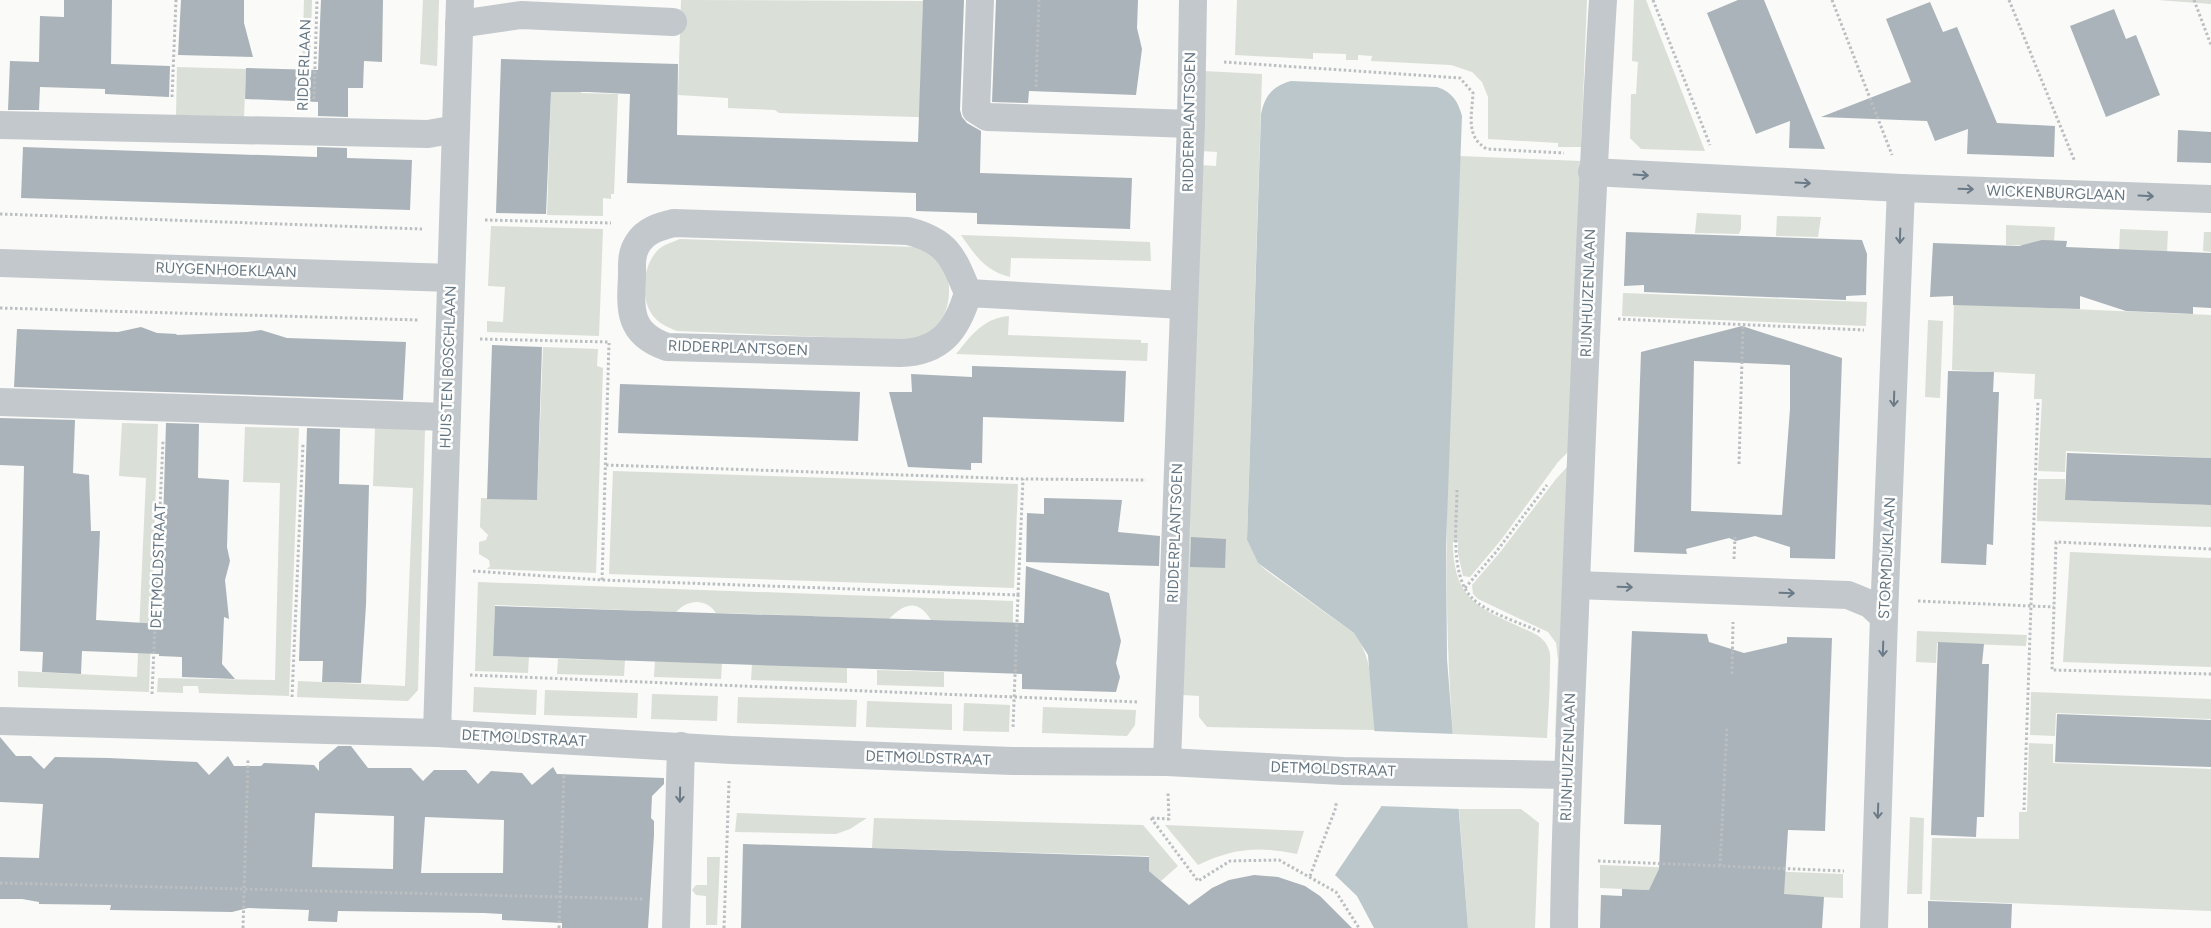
<svg xmlns="http://www.w3.org/2000/svg" width="2211" height="928" viewBox="0 0 2211 928" font-family="Figtree,sans-serif">
  <style>
    .green { fill: #dadfd7 }
    .water { fill: #bbc7cb }
    .pier { fill: #fafaf8 }
    .building { fill: #aab3b9; fill-rule: evenodd }
    .lines { fill: none; stroke-linecap: round; stroke-linejoin: round }
    .path { stroke: #bbbfc2; stroke-width: 3; stroke-dasharray: 2.5 2.5; stroke-linecap: butt }
    .minor { stroke: #c3c8cc; stroke-width: 28 }
    .oneway { stroke: #6a7a87 }
    .labels { text-anchor: middle; stroke-width: 5; stroke-linejoin: round; paint-order: stroke }
    .street-label { font-size: 15px; fill: #657683; stroke: #fff }
  </style>
  <rect width="100%" height="100%" fill="#fafaf8"/>
  <g class="green">
    <path d="M304,0H312L310,70H302Z"/>
    <path d="M423,0H439L437,66L420,64Z"/>
    <path d="M681,0L923,1L920,103L950,118L779,113L775,110L728,108V98L678,95Z"/>
    <path d="M1237,0H1587L1581,147H1558V143L1488,139V97L1482,82L1472,72L1451,65L1371,61L1372,56L1358,55V60H1346V54L1313,53V59L1235,55Z"/>
    <path d="M1634,0H1646L1705,151L1641,149L1630,138L1631,94H1636L1638,62L1632,61Z"/>
    <path d="M2158,0H2211V4Z"/>
    <path d="M552,61H581V93L618,94L614,194H611V199L603,198V216L547,215Z"/>
    <path d="M177,67L246,69L244,117L176,115Z"/>
    <path d="M1203,71L1262,74L1247,540L1258,563L1267,571L1354,633C1375,661 1372,697 1375,730L1207,727L1199,717V696L1183,695L1200,165L1216,166L1217,152L1201,151Z"/>
    <path d="M1459,156L1581,161L1569,451L1558,462L1501,540L1470,577L1463,576L1458,554V542H1453C1453,601 1481,609 1527,630C1537,635 1545,638 1549,650C1551,655 1550,663 1550,669C1550,692 1548,715 1547,738L1453,734C1438,542 1453,348 1459,156Z"/>
    <path d="M1697,213L1741,215V229L1739,234L1695,233Z"/>
    <path d="M1777,216L1821,217L1818,237L1776,236Z"/>
    <path d="M2006,225L2055,227L2054,241L2052,246L2006,245Z"/>
    <path d="M491,226L603,229L599,336L487,332V321L503,322L505,287L488,286Z"/>
    <path d="M2120,229L2168,231L2167,252L2119,254Z"/>
    <path d="M2204,232H2211V252L2203,251Z"/>
    <path d="M961,235L1150,242L1151,261L1011,258L1010,277C985,271 975,255 961,235Z"/>
    <path d="M680,239L916,247C926,251 935,256 942,264C954,281 950,314 936,327C927,336 916,337 903,340L677,331C669,328 660,324 654,317C639,299 642,265 659,249C665,244 673,242 680,239Z"/>
    <path d="M1623,293L1867,302L1866,326L1622,316Z"/>
    <path d="M1954,304L2211,315V458L2066,451L2065,472L2038,471L2042,399H2034L2035,374L1952,370Z"/>
    <path d="M1009,316L1008,335L1141,340V343H1148L1147,361L956,354C971,336 983,318 1009,316Z"/>
    <path d="M1928,320L1943,321L1940,398L1925,397Z"/>
    <path d="M543,347L598,349L597,366L603,368L596,573L487,569L490,566L489,560L479,554V542L486,540L488,535L480,527L481,498L537,500Z"/>
    <path d="M122,423L158,424L149,692L18,687V671L137,677L146,478L119,476Z"/>
    <path d="M245,427L299,428L289,696L199,693L198,686H183V693L157,692L158,678L275,680L280,483L243,482Z"/>
    <path d="M375,427L425,429L418,690L408,701L297,697L298,681L405,686L413,488L373,486Z"/>
    <path d="M1568,466L1558,737H1555L1558,660L1556,643L1548,632L1478,599L1473,594L1472,585L1501,551L1556,479Z"/>
    <path d="M613,471L1018,484L1014,588L609,574Z"/>
    <path d="M2038,479H2065V500L2211,505V527L2037,521Z"/>
    <path d="M2070,552L2211,558V667L2063,662Z"/>
    <path d="M478,582L1013,601V623L931,620C918,599 905,603 889,619L814,616L813,666L847,668V683L751,680L752,664L788,615L716,613C706,598 688,599 676,612L495,605L493,656L529,657L528,673L475,671Z"/>
    <path d="M1917,631L2027,635L2026,646L1937,643L1936,663L1916,662Z"/>
    <path d="M558,659L625,660L624,676L557,674Z"/>
    <path d="M655,661L722,663L721,679L654,677Z"/>
    <path d="M877,670L944,672V687L877,685Z"/>
    <path d="M474,687L537,690L536,715L473,712Z"/>
    <path d="M545,690L638,693L637,718L544,715Z"/>
    <path d="M2031,692L2211,699V719L2056,713L2055,736L2030,735Z"/>
    <path d="M652,694L718,696L717,721L651,719Z"/>
    <path d="M738,697L857,700L856,727L737,723Z"/>
    <path d="M867,701L952,704V730L866,727Z"/>
    <path d="M964,703L1010,705L1009,732L963,731Z"/>
    <path d="M1043,707L1136,710L1135,725L1127,736L1042,733Z"/>
    <path d="M2029,743L2053,744V763L2211,769V911L1930,900L1932,838L2019,839V812H2027Z"/>
    <path d="M1459,809H1521L1539,823L1535,928H1468Z"/>
    <path d="M737,813L867,818L850,829L836,834L735,832Z"/>
    <path d="M1910,817L1924,818L1922,894H1907Z"/>
    <path d="M874,818L1143,825L1178,866L1161,881L1149,871V856L872,848Z"/>
    <path d="M1165,825L1304,831L1297,854C1259,846 1233,848 1198,865Z"/>
    <path d="M707,857H720L717,925H706V896L696,895L692,890L696,885H707Z"/>
    <path d="M1600,865L1843,874V898L1600,888Z"/>
  </g>
  <path class="water" d="M1291,81L1437,87C1452,92 1458,101 1462,116L1446,546L1447,659L1468,928H1374L1357,896L1335,875L1381,807L1368,655L1354,633L1258,563L1247,540L1261,115C1264,97 1272,86 1291,81Z"/>
  <path class="pier" d="M1372,731L1456,734L1461,809L1379,806Z"/>
  <g class="building">
    <path d="M64,0H112L111,64L170,66L169,97L105,94V89L40,87L39,110H8L10,61L39,62L40,16L64,17Z"/>
    <path d="M181,0H244V23L253,57L178,55Z"/>
    <path d="M321,0H383L382,62L364,61L363,88H348V117L318,116V102L245,99L246,68L318,70Z"/>
    <path d="M923,0H964L960,110L962,117L967,123L981,131L980,173L1132,178L1130,229L977,224V213L916,211V193L627,183L630,94L589,92H551L546,214L496,213L501,59L678,64L677,135L918,142Z"/>
    <path d="M996,0H1138L1137,28L1142,49L1136,95L1029,91L1028,103L992,102Z"/>
    <path d="M1738,0H1764L1825,149L1789,148L1790,121L1756,134L1707,13Z"/>
    <path d="M1930,2L1943,32L1957,27L1997,123L2055,126L2054,157L1967,154L1968,129L1935,141L1927,121L1821,117L1911,82L1886,19Z"/>
    <path d="M2114,9L2126,39L2136,35L2160,95L2106,117L2070,26Z"/>
    <path d="M2178,130L2211,132V163L2177,162Z"/>
    <path d="M23,147L317,157V147L347,148V158L412,160L410,210L21,198Z"/>
    <path d="M1626,232L1862,240L1867,254L1866,295L1846,296V300L1644,292V285L1624,286Z"/>
    <path d="M2042,240L2067,241L2066,247L2211,253V308L2193,307V314L2173,313L2126,311L2080,296V309L1953,305V296L1930,297L1933,243L2019,246Z"/>
    <path d="M1742,326L1842,358L1835,559L1790,558V547L1755,536L1736,541L1729,538L1686,549L1687,554L1634,552L1641,352ZM1694,361L1790,365V409L1782,515L1691,511Z"/>
    <path d="M141,327L157,333L177,334L176,335L247,332L261,330L287,338L406,342L403,400L14,387L17,329L118,332Z"/>
    <path d="M492,345L542,347L537,500L487,499Z"/>
    <path d="M972,366L1126,371L1124,422L983,417L982,463H971V470L908,467L889,392H912L911,374L972,377Z"/>
    <path d="M1948,371L1994,372L1993,392H1999L1993,545L1987,544L1986,565L1941,563Z"/>
    <path d="M620,384L860,392L858,441L618,433Z"/>
    <path d="M0,418L75,420L73,473L89,475L91,531H100L96,620L160,624L166,423L199,424L198,478L229,480L227,547L230,561L225,580L229,619L224,617L222,664L235,679L182,677V657L159,656V654L82,651L81,674L42,672L43,652L20,651L24,466L0,465Z"/>
    <path d="M307,428L340,429L339,484L369,485L366,605L361,683L322,682L323,661H299Z"/>
    <path d="M2067,453L2211,458V505L2065,500Z"/>
    <path d="M1044,498L1122,500L1118,532L1160,536L1159,566L1026,562L1027,513L1044,514Z"/>
    <path d="M1191,537L1226,539L1225,568L1190,567Z"/>
    <path d="M1026,566L1109,593L1121,641L1116,663L1120,677L1116,692L1022,689V674L493,656L495,606L1024,623Z"/>
    <path d="M1632,631L1707,634L1709,642L1744,653L1787,643V637L1832,638L1825,831L1788,830L1784,894L1824,897L1822,928H1600L1601,895L1622,896V889L1649,890L1659,869L1661,825L1624,824Z"/>
    <path d="M1938,642L1984,644L1982,664H1989L1984,817H1977L1976,837L1931,835Z"/>
    <path d="M2057,714L2211,720V767L2055,762Z"/>
    <path d="M0,737L16,756H31L44,769L55,757L108,758L197,762L209,775L228,756L234,766H261L264,763L314,765L319,771V762L338,746H351L368,768H411L423,781L434,770H466L478,784L491,771L522,773L532,785L553,767L557,774L664,778V784L652,796L651,818L654,821V835L648,928H562V923L502,920V914L484,913L338,911L337,922L308,921L309,910L248,908L232,912L110,910L111,905L39,904V902L22,899H0V857L39,858L43,804L0,802ZM315,813L394,816L393,869L312,867ZM425,817L504,820L503,873H421Z"/>
    <path d="M743,844L1149,857V871L1189,905L1212,888L1229,880L1254,875L1278,877L1305,886L1320,896L1352,928H741Z"/>
    <path d="M1928,901L2012,904L2011,928H1928Z"/>
  </g>
  <g class="lines">
    <g class="path">
      <path d="M1653,0L1710,145"/>
      <path d="M1832,0L1892,155"/>
      <path d="M2009,0L2075,162"/>
      <path d="M2194,0L2211,45"/>
      <path d="M1224,62L1460,78L1473,93C1472,115 1465,137 1487,149L1564,153"/>
      <path d="M1036,87L1039,0"/>
      <path d="M172,97L176,0"/>
      <path d="M314,99L317,0"/>
      <path d="M0,214L422,229"/>
      <path d="M485,220L611,223"/>
      <path d="M0,308L419,320"/>
      <path d="M1618,319L1864,330"/>
      <path d="M480,339L609,342"/>
      <path d="M1739,464L1743,325"/>
      <path d="M606,465L1023,479L1146,480"/>
      <path d="M1457,490C1457,520 1449,575 1472,598C1485,612 1523,624 1541,632"/>
      <path d="M2211,549L2056,542L2052,670L2211,674"/>
      <path d="M1734,559L1735,537"/>
      <path d="M473,571L602,580L1018,595L1013,728"/>
      <path d="M602,580L609,343"/>
      <path d="M1465,588L1496,552L1547,485"/>
      <path d="M1018,595L1023,479"/>
      <path d="M1918,601L2054,607"/>
      <path d="M1732,674L1733,622"/>
      <path d="M470,675L1138,702"/>
      <path d="M152,694L163,440"/>
      <path d="M292,697L303,444"/>
      <path d="M2024,810L2038,401"/>
      <path d="M1151,818L1198,881L1230,861L1279,860L1336,892L1359,928"/>
      <path d="M1152,818L1169,819L1168,793"/>
      <path d="M1598,861L1844,871"/>
      <path d="M1720,866L1727,726"/>
      <path d="M1310,876L1336,807V803"/>
      <path d="M0,883L644,899"/>
      <path d="M243,928L248,759"/>
      <path d="M559,928L564,773"/>
      <path d="M724,928L729,781"/>
    </g>
    <g class="minor">
      <path d="M980,0L976,110L987,117L1191,124"/>
      <path d="M459,24L521,15L673,22"/>
      <path d="M0,125L428,134L456,129"/>
      <path d="M1592,172L1901,188L2211,199"/>
      <path d="M0,263L451,278"/>
      <path d="M968,293C953,257 948,241 908,231L674,223C661,226 646,230 638,243C631,253 632,264 632,276C630,311 629,334 667,347L900,353C941,352 957,330 968,293L1183,305"/>
      <path d="M0,402L447,417"/>
      <path d="M1576,585L1848,595L1870,604L1884,617"/>
      <path d="M0,721L437,733L731,750L1012,761L1167,762L1343,771L1566,775"/>
      <path d="M437,733L460,0"/>
      <path d="M1167,762L1191,124L1193,0"/>
      <path d="M676,928L681,746"/>
      <path d="M1564,928C1565,813 1572,698 1576,583C1584,388 1591,194 1603,0"/>
      <path d="M1874,928L1884,617L1901,188"/>
    </g>
  </g>
  <defs><path id="oneway-shaft" d="M-6 0H5M1.5-3L5.5 0L1.5 3" fill="none" stroke-width="1.6" stroke-linecap="round" stroke-linejoin="round" transform="scale(1.25)"/></defs>
  <g class="oneway">
    <use href="#oneway-shaft" transform="translate(1641 175) rotate(4)"/>
    <use href="#oneway-shaft" transform="translate(1803 183) rotate(3)"/>
    <use href="#oneway-shaft" transform="translate(1966 189) rotate(2)"/>
    <use href="#oneway-shaft" transform="translate(2146 196) rotate(3)"/>
    <use href="#oneway-shaft" transform="translate(1900 236) rotate(92)"/>
    <use href="#oneway-shaft" transform="translate(1894 399) rotate(92)"/>
    <use href="#oneway-shaft" transform="translate(1625 587) rotate(2)"/>
    <use href="#oneway-shaft" transform="translate(1787 593) rotate(2)"/>
    <use href="#oneway-shaft" transform="translate(1883 649) rotate(92)"/>
    <use href="#oneway-shaft" transform="translate(680 795) rotate(91)"/>
    <use href="#oneway-shaft" transform="translate(1878 811) rotate(92)"/>
  </g>
  <g class="labels">
    <g class="street-label">
      <text transform="translate(304 65) rotate(-88)" y="5">RIDDERLAAN</text>
      <text transform="translate(1189 122) rotate(-89)" y="5">RIDDERPLANTSOEN</text>
      <text transform="translate(2056 193) rotate(2)" y="5">WICKENBURGLAAN</text>
      <text transform="translate(226 270) rotate(2)" y="5">RUYGENHOEKLAAN</text>
      <text transform="translate(1588 293) rotate(-88)" y="5">RIJNHUIZENLAAN</text>
      <text transform="translate(738 348) rotate(2)" y="5">RIDDERPLANTSOEN</text>
      <text transform="translate(448 367) rotate(-88)" y="5">HUIS TEN BOSCHLAAN</text>
      <text transform="translate(1175 533) rotate(-88)" y="5">RIDDERPLANTSOEN</text>
      <text transform="translate(1887 558) rotate(-87)" y="5">STORMDIJKLAAN</text>
      <text transform="translate(158 566) rotate(-88)" y="5">DETMOLDSTRAAT</text>
      <text transform="translate(524 738) rotate(3)" y="5">DETMOLDSTRAAT</text>
      <text transform="translate(1568 757) rotate(-88)" y="5">RIJNHUIZENLAAN</text>
      <text transform="translate(928 758) rotate(2)" y="5">DETMOLDSTRAAT</text>
      <text transform="translate(1333 769) rotate(2)" y="5">DETMOLDSTRAAT</text>
    </g>
  </g>
</svg>
